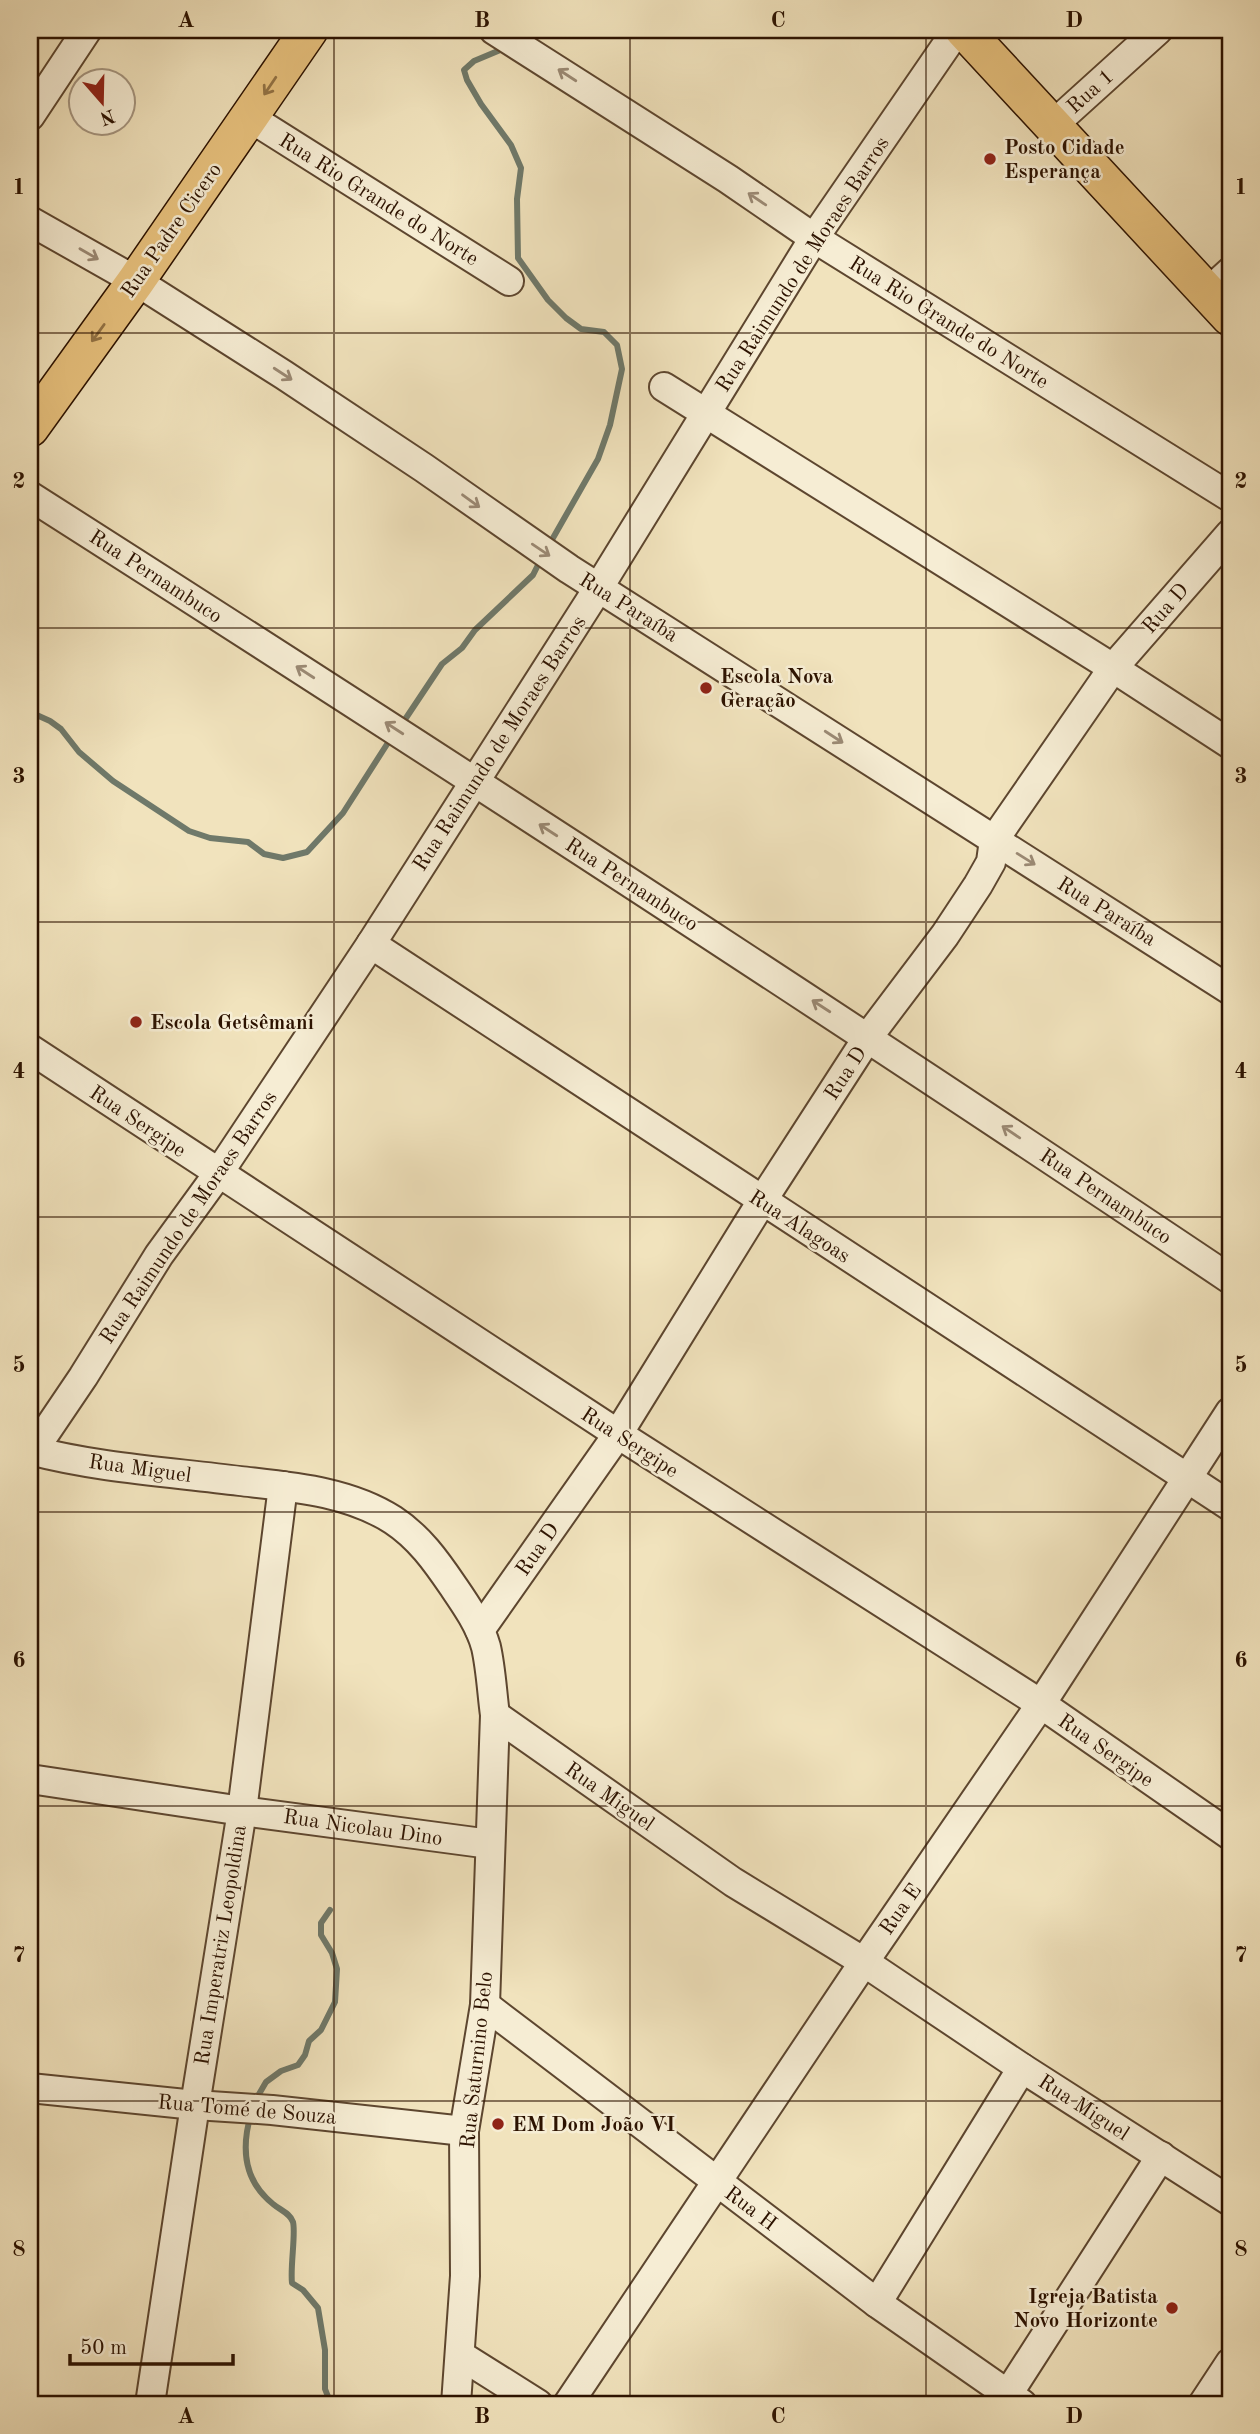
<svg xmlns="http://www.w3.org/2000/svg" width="1260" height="2434" viewBox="0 0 1260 2434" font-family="'Old Standard TT',serif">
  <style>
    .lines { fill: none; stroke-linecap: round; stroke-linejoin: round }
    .stream { stroke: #6f796a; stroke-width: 6 }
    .minor-casing { stroke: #5d462f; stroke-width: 32 }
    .major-casing { stroke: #2c1200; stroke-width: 40 }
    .minor { stroke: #f6edd4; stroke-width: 28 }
    .major { stroke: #e8c27e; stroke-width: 37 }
    .oneway { stroke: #9b8a75 }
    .oneway2 { stroke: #937345 }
    .grid { fill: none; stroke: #2c1200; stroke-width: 2; stroke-opacity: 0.55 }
    .poi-dot { fill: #8f2418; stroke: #f6edd4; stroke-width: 2.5 }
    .labels { text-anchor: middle; stroke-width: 5; stroke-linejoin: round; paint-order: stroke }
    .street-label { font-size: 21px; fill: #2c1200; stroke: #f6edd4 }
    .poi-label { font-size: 21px; font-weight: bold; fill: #2c1200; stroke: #f6edd4; text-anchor: start }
    .neatline { fill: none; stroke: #2c1200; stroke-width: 2.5 }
    .grid-label { font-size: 23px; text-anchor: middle; font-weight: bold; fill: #2c1200 }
  </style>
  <rect width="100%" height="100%" fill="#f1e3bd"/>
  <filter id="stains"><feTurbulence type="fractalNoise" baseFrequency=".00286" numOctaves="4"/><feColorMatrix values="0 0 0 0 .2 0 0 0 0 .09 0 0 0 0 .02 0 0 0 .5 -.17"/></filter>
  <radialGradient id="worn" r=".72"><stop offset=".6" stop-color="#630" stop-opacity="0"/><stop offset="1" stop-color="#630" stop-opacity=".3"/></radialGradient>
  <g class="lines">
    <g class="stream">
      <path d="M505,48L474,61L464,70L467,80L481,104L511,145L521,168L517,199L518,258L548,300L566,318L581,329L604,332L617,345L622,369L610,425L598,459L549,545"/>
      <path d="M30,712L50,721L61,729L79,752L113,781L189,831L210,838L248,842L264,854L283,858L307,852L343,813L391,738"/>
      <path d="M400,727L442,664L462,648L475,630L533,575L542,557"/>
      <path d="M255,2101L266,2082L281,2071L298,2065L305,2055L309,2041L321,2030L335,2002L337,1969L332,1953L321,1935V1923L330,1910"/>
      <path d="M251,2114C241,2148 244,2181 273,2204C280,2210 290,2213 293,2222C296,2233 290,2267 292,2283L303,2290L318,2308L325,2350V2389L331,2404"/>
    </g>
    <g class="minor-casing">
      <g id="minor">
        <path d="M494,30L728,179L814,238L1230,497"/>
        <path d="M30,116L87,30"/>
        <path d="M249,117L509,281"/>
        <path d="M1053,125L1158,30"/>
        <path d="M30,221L136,281L284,375L424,468L569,569L1230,990"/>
        <path d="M1208,292L1230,272"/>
        <path d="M664,387L1113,668L1230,744"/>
        <path d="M30,496C433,753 833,1013 1230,1279"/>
        <path d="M371,944L1230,1506"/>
        <path d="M30,1049L618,1434L1041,1704L1230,1835"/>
        <path d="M30,1450C98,1468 170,1472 240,1481C292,1487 348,1491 393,1520C419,1537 436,1561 453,1586C466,1605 480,1625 486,1647C491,1669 492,1693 495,1715L485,2005L464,2131L465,2276L456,2404"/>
        <path d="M33,1451L83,1377L159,1255L218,1174L371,944L599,587L814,238L957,30"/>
        <path d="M480,1630L618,1434L762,1201L868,1037L945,935L978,885L991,862L994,840L1113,668L1230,534"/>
        <path d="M495,1715L733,1882L864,1962L1022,2068L1230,2201"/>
        <path d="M30,1779L242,1811L490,1844"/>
        <path d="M485,2005L877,2303L1022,2404"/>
        <path d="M30,2088L195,2105L272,2110L464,2131"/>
        <path d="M877,2303L1022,2068"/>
        <path d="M460,2355L538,2404"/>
        <path d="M1008,2394L1161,2156"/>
        <path d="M150,2404L195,2105L242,1811L283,1486"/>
        <path d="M568,2404L864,1962L1041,1704L1230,1412"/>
        <path d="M1203,2404L1230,2363"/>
      </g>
    </g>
    <g class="major-casing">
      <g id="major">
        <path d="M964,30L1230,317"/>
        <path d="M30,428L136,281L309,30"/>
      </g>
    </g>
    <use href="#minor" class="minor"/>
    <use href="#major" class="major"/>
  </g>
  <defs><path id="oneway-shaft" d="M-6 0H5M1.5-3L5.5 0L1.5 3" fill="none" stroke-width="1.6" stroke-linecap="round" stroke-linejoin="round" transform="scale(1.75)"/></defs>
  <g class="oneway">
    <use href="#oneway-shaft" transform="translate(567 75) rotate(-147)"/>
    <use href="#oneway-shaft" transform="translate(757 199) rotate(-146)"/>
    <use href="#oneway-shaft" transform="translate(89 254) rotate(30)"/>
    <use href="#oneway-shaft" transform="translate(283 374) rotate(33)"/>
    <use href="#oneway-shaft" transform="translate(471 501) rotate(36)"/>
    <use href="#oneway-shaft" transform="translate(541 550) rotate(34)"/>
    <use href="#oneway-shaft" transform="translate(305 672) rotate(-147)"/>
    <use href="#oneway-shaft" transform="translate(394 728) rotate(-147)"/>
    <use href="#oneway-shaft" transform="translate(834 737) rotate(33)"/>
    <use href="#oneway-shaft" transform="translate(548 830) rotate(-147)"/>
    <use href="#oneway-shaft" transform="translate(1026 859) rotate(32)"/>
    <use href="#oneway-shaft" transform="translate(821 1006) rotate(-147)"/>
    <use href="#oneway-shaft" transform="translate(1011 1132) rotate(-146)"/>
  </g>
  <g class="oneway2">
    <use href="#oneway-shaft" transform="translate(270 86) rotate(124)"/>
    <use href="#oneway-shaft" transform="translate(98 333) rotate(126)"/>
  </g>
  <path class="grid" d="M334,30V2404M630,30V2404M926,30V2404M30,333H1230M30,628H1230M30,922H1230M30,1217H1230M30,1512H1230M30,1806H1230M30,2101H1230"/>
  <g class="poi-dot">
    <circle cx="990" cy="159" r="7"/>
    <circle cx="706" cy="688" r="7"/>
    <circle cx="136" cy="1022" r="7"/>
    <circle cx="498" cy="2124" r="7"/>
    <circle cx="1172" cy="2308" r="7"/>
  </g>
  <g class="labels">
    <g class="street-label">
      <text transform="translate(1090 91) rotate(-42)" y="7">Rua 1</text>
      <text transform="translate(379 199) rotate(32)" y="7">Rua Rio Grande do Norte</text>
      <text transform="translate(171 230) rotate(-55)" y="7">Rua Padre Cicero</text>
      <text transform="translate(802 264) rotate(-57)" y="7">Rua Raimundo de Moraes Barros</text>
      <text transform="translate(949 322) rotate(32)" y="7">Rua Rio Grande do Norte</text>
      <text transform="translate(156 576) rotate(33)" y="7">Rua Pernambuco</text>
      <text transform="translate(629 607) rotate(32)" y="7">Rua Paraíba</text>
      <text transform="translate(1165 608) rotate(-49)" y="7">Rua D</text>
      <text transform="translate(499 743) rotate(-57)" y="7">Rua Raimundo de Moraes Barros</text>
      <text transform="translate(632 884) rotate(33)" y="7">Rua Pernambuco</text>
      <text transform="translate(1107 911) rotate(32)" y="7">Rua Paraíba</text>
      <text transform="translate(845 1073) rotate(-57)" y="7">Rua D</text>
      <text transform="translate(138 1121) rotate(34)" y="7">Rua Sergipe</text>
      <text transform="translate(1106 1196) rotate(34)" y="7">Rua Pernambuco</text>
      <text transform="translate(188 1217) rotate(-56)" y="7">Rua Raimundo de Moraes Barros</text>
      <text transform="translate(800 1226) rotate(33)" y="7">Rua Alagoas</text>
      <text transform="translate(630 1442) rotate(33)" y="7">Rua Sergipe</text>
      <text transform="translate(140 1468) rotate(8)" y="7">Rua Miguel</text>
      <text transform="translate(537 1549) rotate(-55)" y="7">Rua D</text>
      <text transform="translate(1106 1750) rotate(35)" y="7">Rua Sergipe</text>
      <text transform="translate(610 1796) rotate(35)" y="7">Rua Miguel</text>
      <text transform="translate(363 1827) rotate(8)" y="7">Rua Nicolau Dino</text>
      <text transform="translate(900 1909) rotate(-55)" y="7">Rua E</text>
      <text transform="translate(220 1945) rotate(-81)" y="7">Rua Imperatriz Leopoldina</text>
      <text transform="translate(476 2060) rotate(-84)" y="7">Rua Saturnino Belo</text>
      <text transform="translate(1084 2107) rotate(33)" y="7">Rua Miguel</text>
      <text transform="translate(247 2109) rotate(5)" y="7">Rua Tomé de Souza</text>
      <text transform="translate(751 2208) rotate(37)" y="7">Rua H</text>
    </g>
    <g class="poi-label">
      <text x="1004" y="154">Posto Cidade<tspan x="1004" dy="24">Esperança</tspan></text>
      <text x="720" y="683">Escola Nova<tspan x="720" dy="24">Geração</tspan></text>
      <text x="150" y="1029">Escola Getsêmani</text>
      <text x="512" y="2131">EM Dom João VI</text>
      <text x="1158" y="2303" text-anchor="end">Igreja Batista<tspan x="1158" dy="24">Novo Horizonte</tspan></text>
    </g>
  </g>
  <rect width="1260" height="2434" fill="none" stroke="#f1e3bd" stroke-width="77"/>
  <g transform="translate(102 102) rotate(160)"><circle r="33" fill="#f6edd4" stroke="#a5957f" stroke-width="2"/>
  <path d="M0-5L12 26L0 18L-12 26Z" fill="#8f2418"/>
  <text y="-10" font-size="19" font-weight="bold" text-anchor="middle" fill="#2c1200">N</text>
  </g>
  <path d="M70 2354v10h163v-10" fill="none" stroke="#2c1200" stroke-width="3.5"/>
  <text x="80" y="2354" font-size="21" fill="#2c1200" stroke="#f6edd4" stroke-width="5" paint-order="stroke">50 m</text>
  <rect x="38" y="38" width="1184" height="2358" class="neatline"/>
  <g class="grid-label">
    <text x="186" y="27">A</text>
    <text x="482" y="27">B</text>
    <text x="778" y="27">C</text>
    <text x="1074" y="27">D</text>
    <text x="19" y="194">1</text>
    <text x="1241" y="194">1</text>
    <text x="19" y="488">2</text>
    <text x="1241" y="488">2</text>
    <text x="19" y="783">3</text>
    <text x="1241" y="783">3</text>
    <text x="19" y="1078">4</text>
    <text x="1241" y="1078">4</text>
    <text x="19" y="1372">5</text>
    <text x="1241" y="1372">5</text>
    <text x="19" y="1667">6</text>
    <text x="1241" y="1667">6</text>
    <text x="19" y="1962">7</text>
    <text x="1241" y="1962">7</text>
    <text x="19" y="2256">8</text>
    <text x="1241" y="2256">8</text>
    <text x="186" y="2423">A</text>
    <text x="482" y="2423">B</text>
    <text x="778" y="2423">C</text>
    <text x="1074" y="2423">D</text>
  </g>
  <rect width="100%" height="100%" filter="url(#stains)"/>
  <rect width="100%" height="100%" fill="url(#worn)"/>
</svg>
